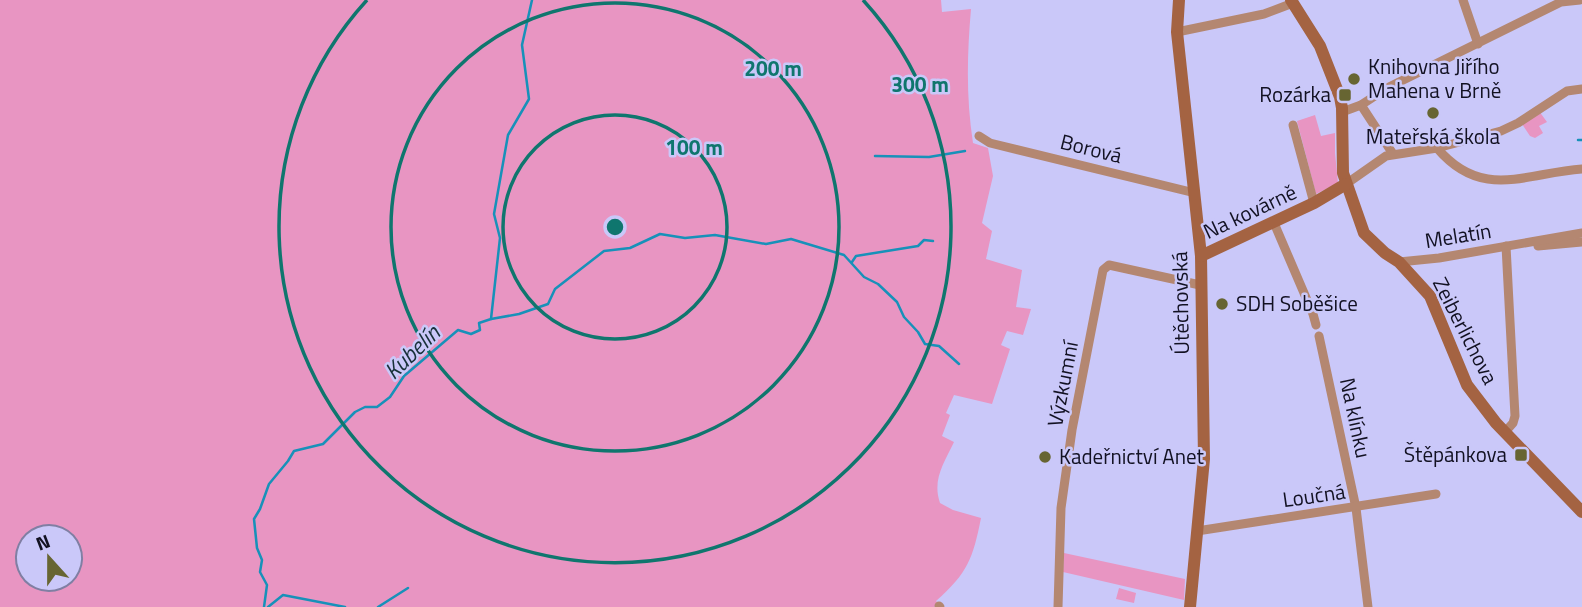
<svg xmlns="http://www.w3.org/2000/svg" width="1582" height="607" viewBox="0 0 1582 607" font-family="'Titillium Web',sans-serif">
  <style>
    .green { fill: #e895c2; fill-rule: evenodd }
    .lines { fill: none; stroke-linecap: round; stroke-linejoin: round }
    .stream { stroke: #1791b9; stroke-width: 2.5 }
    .street { stroke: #b48771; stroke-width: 9 }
    .secondary { stroke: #a46342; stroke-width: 12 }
    .ring { fill: none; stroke: #0f766e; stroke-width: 3.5 }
    .poi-dot { fill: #676532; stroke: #cac8f9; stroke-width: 2.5 }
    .labels { text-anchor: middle; stroke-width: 5; stroke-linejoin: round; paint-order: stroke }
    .poi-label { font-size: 21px; fill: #121122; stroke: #cac8f9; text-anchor: start }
    .street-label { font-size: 21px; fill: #121122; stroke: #cac8f9 }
    .water-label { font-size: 23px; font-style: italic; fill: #183039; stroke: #cac8f9 }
    .centre { fill: #0f766e; stroke: #cac8f9; stroke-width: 3.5 }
    .ring-label { font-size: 21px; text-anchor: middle; font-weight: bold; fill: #0f766e; stroke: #cac8f9; stroke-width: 5; stroke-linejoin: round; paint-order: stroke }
  </style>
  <rect width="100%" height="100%" fill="#cac8f9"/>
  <g class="green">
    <path d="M0,0H941L942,12L971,9C967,55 966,98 973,143L988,148L993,176L982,223L992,231L986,259L1022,270L1016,307L1031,309L1023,335L1007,331L1001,345L1010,349L992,404L954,395L946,413L950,415L942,436L954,442C944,463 932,480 940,503L953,510L981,518C973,558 968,573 936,601L938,603L934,607H0ZM28,537H70V579H28Z"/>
    <path d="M1539,111L1547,122L1539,126L1543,133L1535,138L1530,136L1522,124Z"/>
    <path d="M1315,115L1321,136L1335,133V153L1338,183L1316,194L1297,121Z"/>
    <path d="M1064,553L1185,579L1184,600L1063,572Z"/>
    <path d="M1119,588L1136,593L1134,603L1116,599Z"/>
  </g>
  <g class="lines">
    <g class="stream">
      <path d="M1578,140H1582"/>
      <path d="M875,156L929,157L965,151"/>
      <path d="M852,262L856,256L918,246L924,240L933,241"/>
      <path d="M491,319L519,314L548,304L555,289L604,251L630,248L660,234L685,238L715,235L766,244L791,239L844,255L864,277L878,284L897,302L904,317L918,332L925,344L939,346L959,364"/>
      <path d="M264,607L267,585L260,572L262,560L257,548L254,519L260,509L269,484L288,461L294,451L323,444L355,412L365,407H377L390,397L404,376L458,330L471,334L480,330L479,323L491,319L500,238L494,214L508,135L529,99L522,45L532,0"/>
      <path d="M268,607L283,595L345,607"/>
      <path d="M378,607L408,588"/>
    </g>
    <g class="street">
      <path d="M1463,0L1478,44"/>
      <path d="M1177,32L1264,14L1293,3"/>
      <path d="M1361,105L1393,154"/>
      <path d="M1342,112L1361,105L1387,88L1561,2L1580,0"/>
      <path d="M1293,125L1314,203"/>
      <path d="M979,136L990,143L1195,193"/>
      <path d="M1437,148C1482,201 1525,173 1582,169"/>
      <path d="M1346,184L1386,156L1437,148L1501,131L1518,123L1567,91L1582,89"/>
      <path d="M1274,223L1313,314L1316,325"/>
      <path d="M1538,246L1582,242"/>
      <path d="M1399,262L1439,258L1582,233"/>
      <path d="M1319,336L1356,508L1368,607"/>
      <path d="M1505,432L1513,423L1515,416L1506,246"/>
      <path d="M1197,531L1436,494"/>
      <path d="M939,606L940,607"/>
      <path d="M1058,607L1061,508L1072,430L1103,270L1109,265L1200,285"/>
    </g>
    <g class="secondary">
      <path d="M1179,0L1177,32L1201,256L1204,459L1190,607"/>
      <path d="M1291,0L1320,46L1340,97L1342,108L1343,173L1364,233L1385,253L1399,262L1430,296L1467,385L1496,423L1582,512"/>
      <path d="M1201,256L1314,203L1346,184"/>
    </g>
  </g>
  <g class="ring">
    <circle cx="615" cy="227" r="112"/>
    <circle cx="615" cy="227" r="224"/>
    <path d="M863 0A336 336 0 1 1 367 0"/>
  </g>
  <g class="poi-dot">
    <circle cx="1354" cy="79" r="7"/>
    <rect x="1338" y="88" width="14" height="14" rx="3.5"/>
    <circle cx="1433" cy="113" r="7"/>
    <circle cx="1222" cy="304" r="7"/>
    <rect x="1514" y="448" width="14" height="14" rx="3.5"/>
    <circle cx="1045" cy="457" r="7"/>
  </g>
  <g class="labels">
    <g class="poi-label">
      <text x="1368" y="74">Knihovna Jiřího<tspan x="1368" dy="24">Mahena v Brně</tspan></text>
      <text x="1331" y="102" text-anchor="end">Rozárka</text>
      <text x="1433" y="144" text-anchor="middle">Mateřská škola</text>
      <text x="1236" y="311">SDH Soběšice</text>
      <text x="1507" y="462" text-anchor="end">Štěpánkova</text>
      <text x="1059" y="464">Kadeřnictví Anet</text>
    </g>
    <g class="street-label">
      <text transform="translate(1091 149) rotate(14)" y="7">Borová</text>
      <text transform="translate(1250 212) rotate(-25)" y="7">Na kovárně</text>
      <text transform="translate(1458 236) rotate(-9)" y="7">Melatín</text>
      <text transform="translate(1181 303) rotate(-91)" y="7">Útěchovská</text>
      <text transform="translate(1465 331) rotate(63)" y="7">Zeiberlichova</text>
      <text transform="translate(1063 384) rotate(-79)" y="7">Výzkumní</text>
      <text transform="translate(1355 418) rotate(78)" y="7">Na klínku</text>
      <text transform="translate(1314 496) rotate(-8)" y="7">Loučná</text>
    </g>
    <g class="water-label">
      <text transform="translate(412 352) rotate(-44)" y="8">Kubelín</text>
    </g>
  </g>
  <circle cx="615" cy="227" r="10" class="centre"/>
  <g class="ring-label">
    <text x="773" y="76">200 m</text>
    <text x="920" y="92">300 m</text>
    <text x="694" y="155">100 m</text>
  </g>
  <g transform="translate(49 558) rotate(339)"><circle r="33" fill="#cac8f9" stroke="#807fa3" stroke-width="2"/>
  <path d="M0-5L12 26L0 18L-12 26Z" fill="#676532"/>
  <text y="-10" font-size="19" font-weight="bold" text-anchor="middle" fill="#121122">N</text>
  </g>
</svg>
